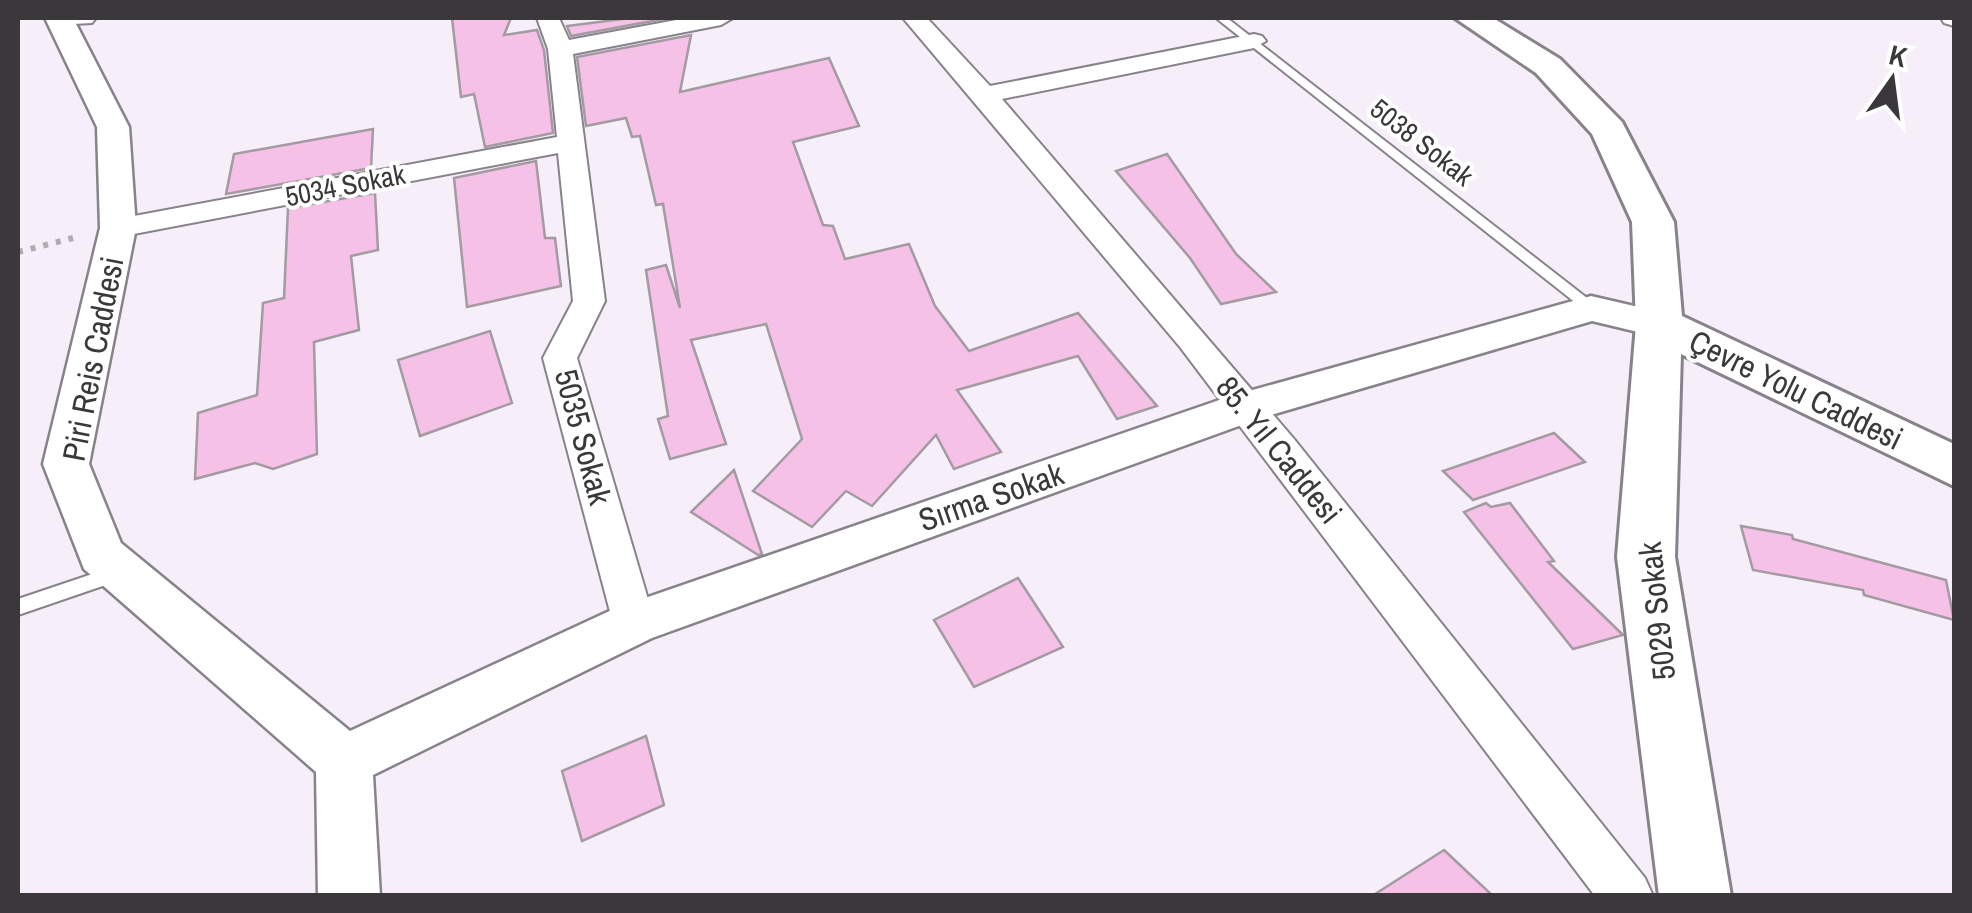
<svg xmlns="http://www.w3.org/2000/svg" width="1972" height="913" viewBox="0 0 1972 913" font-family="'Archivo Narrow',sans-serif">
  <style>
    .building { fill: #f5c1e7; stroke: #a49aa1; stroke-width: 2.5 }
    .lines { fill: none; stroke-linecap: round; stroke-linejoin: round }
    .service-casing { stroke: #88828b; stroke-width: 4 }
    .minor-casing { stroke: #88828b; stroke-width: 4 }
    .tertiary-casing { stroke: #88828b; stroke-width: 5 }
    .secondary-casing { stroke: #88828b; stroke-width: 6 }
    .path { stroke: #b0abb3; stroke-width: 6; stroke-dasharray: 5 8; stroke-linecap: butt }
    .service { fill: #fff; fill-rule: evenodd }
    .minor { fill: #fff; fill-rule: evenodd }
    .tertiary { fill: #fff; fill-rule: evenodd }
    .secondary { fill: #fff; fill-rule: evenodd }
    .labels { text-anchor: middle; stroke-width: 8; stroke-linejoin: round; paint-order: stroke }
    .far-street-label { font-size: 28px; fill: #3b383c; stroke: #fff }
    .street-label { font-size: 32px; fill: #3b383c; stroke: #fff }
  </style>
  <rect width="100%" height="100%" fill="#f6eff9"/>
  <g class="building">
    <path d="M452,18H511L504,35L537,30L544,50L553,133L485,147L474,94L461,97Z"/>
    <path d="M630,18H669L571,36L567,26Z"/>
    <path d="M691,35L680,92L829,58L859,126L793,142L823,225L833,226L845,259L909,244L935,306L969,351L1078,313L1157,406L1117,419L1078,356L957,390L1001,452L954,469L936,435L872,506L846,491L812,527L753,491L802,439L766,324L691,340L726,444L670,459L658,419L668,416L646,270L666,265L680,308L663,204L656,205L640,136L632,137L626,118L586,126L577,57Z"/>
    <path d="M373,129L371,168L226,194L234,154Z"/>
    <path d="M1167,154L1236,254L1276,292L1221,304L1190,258L1116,171Z"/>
    <path d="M536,161L545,238H555L561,286L467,307L454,178Z"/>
    <path d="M375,193L378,250L351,256L359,330L314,342L317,454L273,469L255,463L195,479L198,413L257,395L263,303L284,298L288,208Z"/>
    <path d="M490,331L512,403L420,436L398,360Z"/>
    <path d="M1554,433L1585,462L1473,500L1443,471Z"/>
    <path d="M734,470L762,554L758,555L691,512Z"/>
    <path d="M1486,503L1491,507L1510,503L1554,561L1548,562L1623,635L1573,649L1464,512Z"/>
    <path d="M1741,526L1792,535L1793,539L1946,580L1954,620L1864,595L1863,590L1753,570Z"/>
    <path d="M1018,578L1063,647L974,687L934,620Z"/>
    <path d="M646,736L664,805L582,841L562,771Z"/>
    <path d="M1444,850L1493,896H1372Z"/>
  </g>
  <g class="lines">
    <g class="service-casing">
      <g id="service">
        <path d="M1216,18H1227L1596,305L1599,308L1596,311H1586Z"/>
        <path d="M116,566L123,569L126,574L123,579L18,615V599Z"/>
      </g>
    </g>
    <g class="minor-casing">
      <g id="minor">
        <path d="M52,18H96L92,23L54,25Z"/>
        <path d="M537,18H559L569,40L687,18H733L721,25L573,54L605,301L577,358L655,623L649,636L634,641L619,636L613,623L543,358L573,301L558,153L118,237L103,228L118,219L557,137L548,49Z"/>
        <path d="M903,18H927L990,86L1254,34L1262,36L1266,41L1254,48L1002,99L1294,439L1645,878L1653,896H1595L1180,347Z"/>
        <path d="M1941,18H1954V26L1944,23Z"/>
      </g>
    </g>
    <g class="tertiary-casing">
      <path id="tertiary" d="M45,18H73L129,127L136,228L89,464L121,543L350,731L616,608L1231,396L1591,296L1673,315L1679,324L1673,333L1659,337L1592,321L1261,418L652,638L373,775L380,896H318L316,772L84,569L43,464L100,228L97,127Z"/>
    </g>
    <g class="secondary-casing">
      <path id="secondary" d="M1455,18H1493L1560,59L1622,122L1674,222L1682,316L1954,444V486L1681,354L1675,557L1731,896H1659L1617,557L1636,324L1632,222L1592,134L1536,73Z"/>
    </g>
    <path class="path" d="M18,252L73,238"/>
    <use href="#service" class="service"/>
    <use href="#minor" class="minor"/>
    <use href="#tertiary" class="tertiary"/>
    <use href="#secondary" class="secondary"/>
  </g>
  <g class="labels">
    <g class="far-street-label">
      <text transform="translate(1422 142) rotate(38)" y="10">5038 Sokak</text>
      <text transform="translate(345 185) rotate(-11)" y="10">5034 Sokak</text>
    </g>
    <g class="street-label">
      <text transform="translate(93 359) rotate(-79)" y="11">Piri Reis Caddesi</text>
      <text transform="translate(1796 390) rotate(26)" y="11">Çevre Yolu Caddesi</text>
      <text transform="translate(583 437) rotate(75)" y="11">5035 Sokak</text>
      <text transform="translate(1279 450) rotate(51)" y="11">85. Yıl Caddesi</text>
      <text transform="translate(991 497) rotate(-19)" y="11">Sırma Sokak</text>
      <text transform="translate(1657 611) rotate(-96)" y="11">5029 Sokak</text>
    </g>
  </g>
  <rect width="1972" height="913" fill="none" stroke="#3b383c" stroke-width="40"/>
  <g transform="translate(1892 80) rotate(14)" stroke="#ffffff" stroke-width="8" paint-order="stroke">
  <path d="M0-8L18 38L0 25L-18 38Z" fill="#3b383c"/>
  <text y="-15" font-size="28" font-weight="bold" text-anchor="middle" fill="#3b383c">K</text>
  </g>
</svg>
